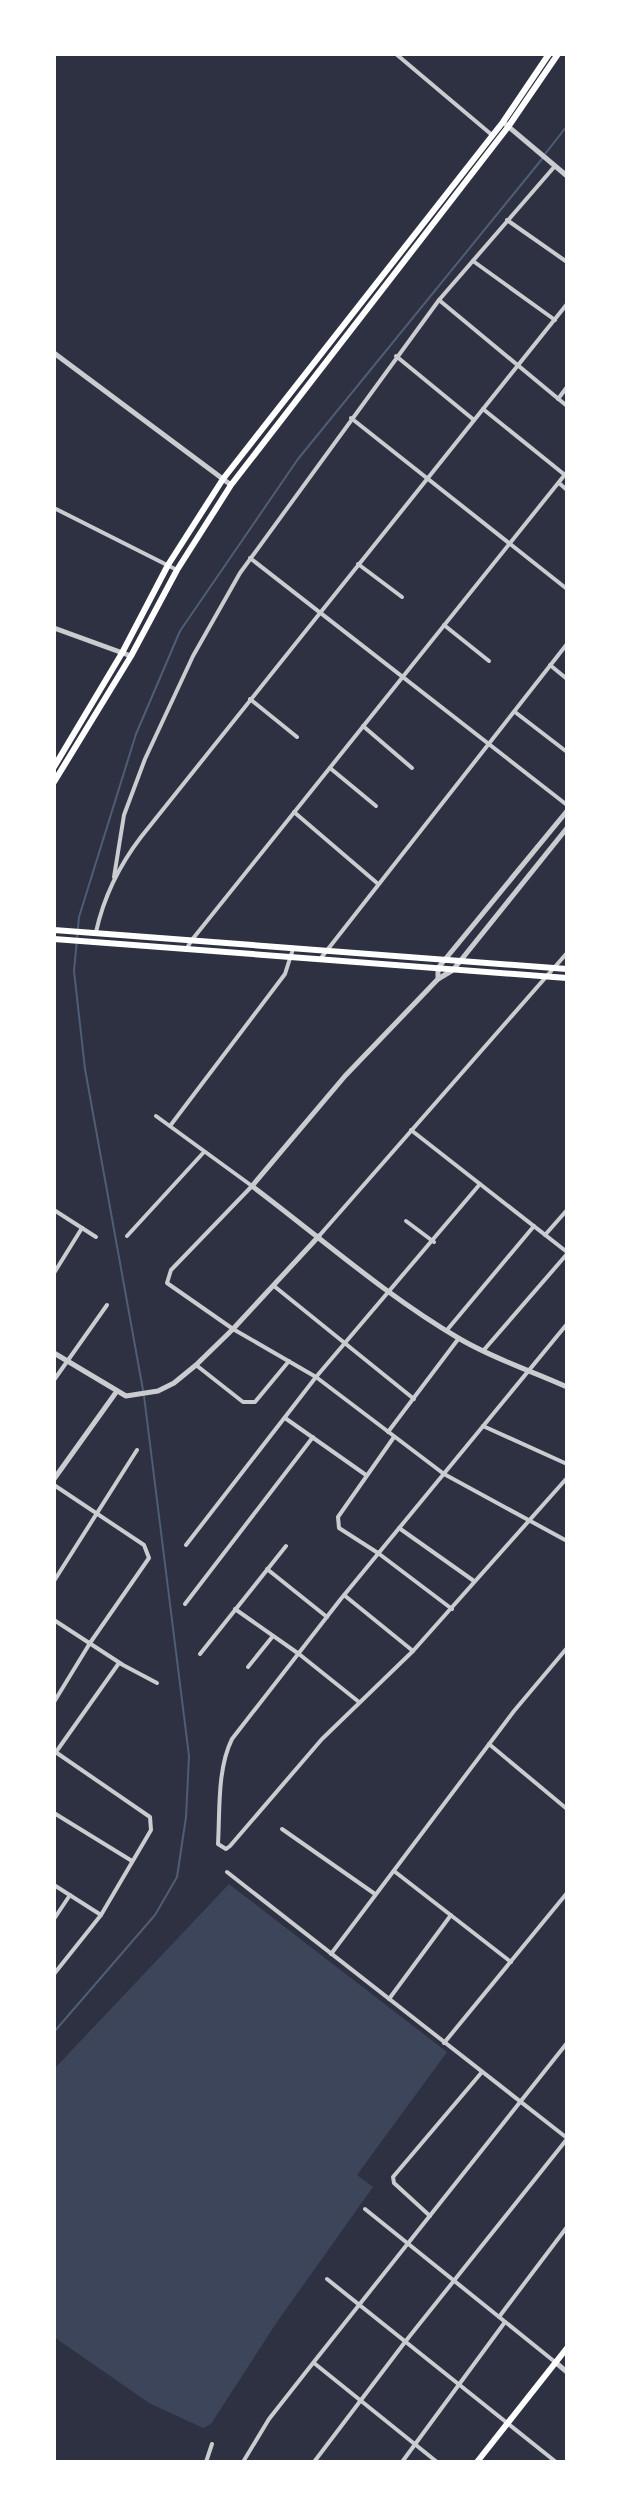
<svg xmlns="http://www.w3.org/2000/svg" width="621" height="2516" viewBox="0 0 621 2516" font-family="'Fira Sans',sans-serif">
  <style>
    .green { fill: #3c4559 }
    .lines { fill: none; stroke-linecap: round; stroke-linejoin: round }
    .stream { stroke: #4f5d75; stroke-width: 2 }
    .minor { stroke: #caccd0; stroke-width: 4 }
    .tertiary { stroke: #caccd0; stroke-width: 5 }
    .secondary { stroke: #fff; stroke-width: 6 }
    .primary { stroke: #fff; stroke-width: 6 }
  </style>
  <rect width="100%" height="100%" fill="#2d3142"/>
  <path class="green" d="M229,1884L447,2052L357,2175L373,2187L277,2322L211,2424L203,2428L149,2403L54,2337V2069Z"/>
  <g class="lines">
    <g class="stream">
      <path d="M545,154L567,126"/>
      <path d="M143,1390L85,1069L74,971L79,917L136,734L180,631L298,459L542,159"/>
      <path d="M54,2032L155,1915L177,1877L186,1817L189,1756L144,1396"/>
    </g>
    <g class="minor">
      <path d="M396,54L492,135"/>
      <path d="M507,220L567,262"/>
      <path d="M473,261L555,320"/>
      <path d="M439,300L567,406"/>
      <path d="M396,356L474,420"/>
      <path d="M558,399L567,387"/>
      <path d="M483,409L565,475"/>
      <path d="M351,418L567,589"/>
      <path d="M559,483L567,490"/>
      <path d="M54,508L177,570"/>
      <path d="M250,558L567,805"/>
      <path d="M358,564L402,597"/>
      <path d="M444,625L489,661"/>
      <path d="M550,665L567,679"/>
      <path d="M250,699L297,737"/>
      <path d="M515,712L567,752"/>
      <path d="M363,726L412,768"/>
      <path d="M330,768L376,806"/>
      <path d="M294,812L377,883"/>
      <path d="M114,877L124,815L145,759L193,656L240,573L439,300L555,166"/>
      <path d="M96,932C104,896 118,867 141,837L567,304"/>
      <path d="M186,950L191,941L567,472"/>
      <path d="M321,958L567,644"/>
      <path d="M156,1116L252,1186L171,1270L167,1283L233,1329L316,1377L444,1474L567,1541"/>
      <path d="M170,1126L285,974L293,949"/>
      <path d="M411,1130L567,1252"/>
      <path d="M54,1210L96,1237"/>
      <path d="M406,1221L434,1242"/>
      <path d="M545,1235L567,1210"/>
      <path d="M127,1236L204,1152"/>
      <path d="M319,1236L567,953"/>
      <path d="M54,1273L82,1228"/>
      <path d="M274,1286L414,1399"/>
      <path d="M567,1324L340,1600L232,1739C217,1769 220,1811 218,1844L226,1849L230,1846L322,1739L413,1651L567,1478"/>
      <path d="M447,1330L534,1226"/>
      <path d="M483,1351L567,1254"/>
      <path d="M196,1365L243,1402H255L289,1361"/>
      <path d="M54,1380L107,1305"/>
      <path d="M285,1418L366,1475"/>
      <path d="M483,1426L567,1464"/>
      <path d="M388,1432L459,1338"/>
      <path d="M394,1437L338,1517L339,1528L378,1553L452,1609"/>
      <path d="M54,1485L144,1545L149,1558L90,1643L54,1702"/>
      <path d="M399,1528L474,1581"/>
      <path d="M186,1545L316,1377L480,1184"/>
      <path d="M267,1569L327,1617"/>
      <path d="M54,1581L137,1450"/>
      <path d="M344,1595L413,1651"/>
      <path d="M185,1604L313,1437"/>
      <path d="M235,1609L299,1654L359,1702"/>
      <path d="M54,1620L123,1665L157,1683"/>
      <path d="M200,1654L286,1546"/>
      <path d="M248,1667L273,1636"/>
      <path d="M489,1744L567,1809"/>
      <path d="M54,1751L150,1817L151,1830L101,1915L54,1974"/>
      <path d="M56,1752L119,1663"/>
      <path d="M54,1813L132,1861"/>
      <path d="M282,1829L375,1894"/>
      <path d="M394,1871L511,1962"/>
      <path d="M227,1872L567,2138"/>
      <path d="M54,1885L101,1915"/>
      <path d="M54,1919L70,1895"/>
      <path d="M331,1954L514,1711L567,1648"/>
      <path d="M389,1999L451,1915"/>
      <path d="M444,2043L567,1893"/>
      <path d="M365,2209L555,2362"/>
      <path d="M430,2216L394,2183L393,2177L482,2072"/>
      <path d="M327,2279L556,2462"/>
      <path d="M499,2317L567,2227"/>
      <path d="M314,2363L437,2462"/>
      <path d="M206,2462L212,2444"/>
      <path d="M243,2462L269,2419L313,2363L567,2043"/>
      <path d="M314,2462L405,2342L567,2139"/>
      <path d="M402,2462L505,2322"/>
    </g>
    <g class="tertiary">
      <path d="M503,122L567,176"/>
      <path d="M54,353L231,485"/>
      <path d="M54,628L131,656"/>
      <path d="M567,828L453,970L438,979L345,1076L252,1186C320,1237 386,1296 460,1339C494,1359 532,1371 567,1387"/>
      <path d="M438,979V968L567,811"/>
      <path d="M54,1353L126,1396L158,1391L174,1383L196,1365L233,1329L319,1236"/>
      <path d="M54,1479L117,1391"/>
      <path d="M555,2362L567,2372"/>
    </g>
    <g class="secondary">
      <path d="M54,767L122,653L168,565L223,479L503,122L549,54"/>
      <path d="M54,782L131,656L177,570L231,485L508,127L558,54"/>
      <path d="M477,2462L567,2348"/>
    </g>
    <g class="primary">
      <path d="M54,930L567,969"/>
      <path d="M54,939L567,978"/>
    </g>
  </g>
  <rect width="621" height="2516" fill="none" stroke="#ffffff" stroke-width="112"/>
</svg>
